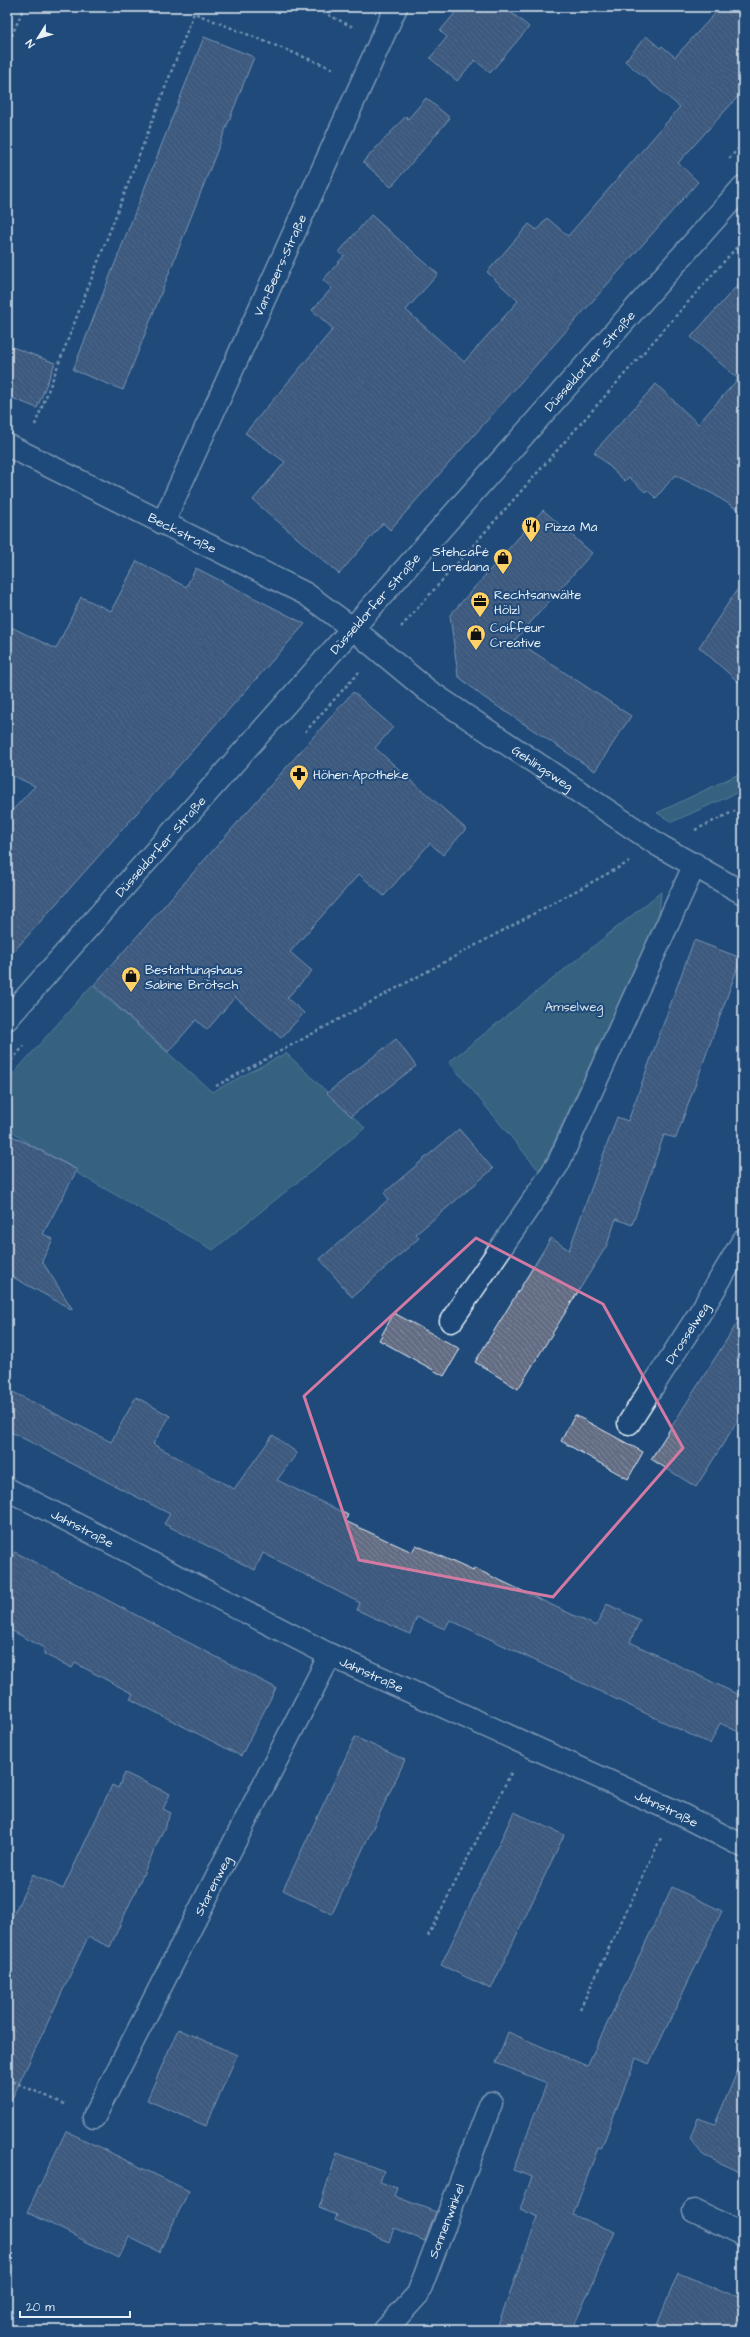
<svg xmlns="http://www.w3.org/2000/svg" width="750" height="2337" viewBox="0 0 750 2337" font-family="'Architects Daughter',sans-serif">
  <style>
    .green { fill: #537e86; stroke: #9eb8bf }
    .building { fill: url(#building-back-hatch); stroke: #e8f1f8 }
    .lines { fill: none; stroke-linecap: round; stroke-linejoin: round }
    .minor-casing { stroke: #e8f1f8; stroke-width: 25 }
    .secondary-casing { stroke: #e8f1f8; stroke-width: 25 }
    .path { stroke: #e8f1f8; stroke-width: 2.5; stroke-dasharray: 3 3; stroke-linecap: butt }
    .minor { stroke: #1f4a7a; stroke-width: 22 }
    .secondary { stroke: #1f4a7a; stroke-width: 22 }
    .marked { fill: none; stroke: #d37aa2; stroke-width: 3; stroke-linejoin: round }
    .labels { text-anchor: middle; stroke-width: 4; stroke-linejoin: round; paint-order: stroke }
    .street-label { font-size: 13px; fill: #e8f1f8; stroke: #1f4a7a }
    .poi-label { font-size: 13px; fill: #e8f1f8; stroke: #1f4a7a; text-anchor: start }
    .park-label { font-size: 13px; fill: #d2e0e7; stroke: #1f4a7a }
  </style>
  <defs>
    <pattern id="building-back-hatch" width="6" height="6" patternUnits="userSpaceOnUse"><rect width="6" height="6" fill="#626c83"/><path d="M-1 5l2 2M0 0l6 6M5-1l2 2" fill="none" stroke="#80899b"/></pattern>
  </defs>
  <rect width="100%" height="100%" fill="#1f4a7a"/>
  <filter id="ink" filterUnits="userSpaceOnUse"><feTurbulence type="fractalNoise" baseFrequency=".025" numOctaves="2"/><feDisplacementMap in="SourceGraphic" scale="8" xChannelSelector="R" yChannelSelector="G"/><feConvolveMatrix kernelMatrix="1 2 1 2 8 2 1 2 1" color-interpolation-filters="sRGB"/></filter>
  <g filter="url(#ink)">
    <g class="green">
      <path d="M743,772V790L672,822L657,813Z"/>
      <path d="M661,892L659,917L540,1172L449,1062Z"/>
      <path d="M92,985L212,1092L286,1053L365,1128L213,1250L77,1173L78,1170L29,1144L7,1127V1081Z"/>
    </g>
    <g class="building">
      <path d="M460,7H505L529,27L490,73L475,60L457,81L430,58L447,37L440,31Z"/>
      <path d="M721,7H743V91L678,163L698,182L390,530L383,523L339,574L253,500L285,462L245,433L333,329L312,310L332,288L323,280L344,256L339,252L371,215L438,274L406,310L464,362L518,301L487,272L529,224L537,230L547,218L568,236L680,107L625,61L646,36L660,48L662,46L675,57Z"/>
      <path d="M204,37L254,57L123,390L73,370Z"/>
      <path d="M426,98L450,118L391,187L363,162L406,116L408,119Z"/>
      <path d="M743,279V513L713,494L675,475L656,498L647,490L645,492L629,477L625,481L594,452L656,384L698,424L738,379L691,337Z"/>
      <path d="M7,345L55,363L37,408L7,396Z"/>
      <path d="M543,510L592,553L515,640L631,716L595,771L482,696L458,676L450,615Z"/>
      <path d="M137,561L186,587L196,568L305,624L7,959V816L35,786L7,773V625L56,649L81,597L111,611Z"/>
      <path d="M743,581V686L699,647Z"/>
      <path d="M353,692L393,727L375,748L466,829L443,855L430,843L384,896L359,874L290,952L312,971L287,998L304,1013L281,1038L235,997L207,1030L196,1020L168,1052L94,985Z"/>
      <path d="M694,940L741,958L676,1138L664,1135L632,1225L616,1219L607,1245L518,1389L475,1362L551,1238L569,1250L617,1117L628,1121Z"/>
      <path d="M396,1039L416,1066L351,1116L327,1093Z"/>
      <path d="M459,1129L493,1169L416,1234L419,1238L352,1297L320,1259L389,1199L384,1193Z"/>
      <path d="M7,1133L77,1170L43,1234L53,1239L42,1261L73,1310L7,1274Z"/>
      <path d="M394,1313L460,1349L444,1376L379,1340Z"/>
      <path d="M743,1314V1412L696,1487L651,1459Z"/>
      <path d="M7,1389L111,1442L136,1397L170,1416L153,1444L234,1489L273,1435L297,1453L277,1480L348,1515L345,1521L412,1552L416,1545L473,1571L474,1568L596,1626L607,1604L640,1620L630,1642L743,1697V1734L720,1723L710,1744L450,1620L445,1629L417,1617L410,1634L357,1610L360,1603L263,1553L255,1570L164,1524L170,1514L7,1430Z"/>
      <path d="M575,1415L643,1452L628,1479L561,1441Z"/>
      <path d="M15,1552L276,1688L241,1756L130,1699L133,1694L75,1663L72,1668L44,1654V1648L7,1628V1568Z"/>
      <path d="M355,1737L405,1760L332,1914L283,1890Z"/>
      <path d="M125,1773L170,1794L163,1809L171,1813L110,1947L88,1937L7,2109V1928L33,1874L63,1889L112,1785L118,1788Z"/>
      <path d="M514,1812L564,1835L491,1989L441,1965Z"/>
      <path d="M672,1887L722,1911L649,2064L636,2058L601,2149L598,2148L573,2215L615,2232L572,2330H496L538,2217L520,2209L532,2177L513,2170L547,2083L496,2063L508,2032L587,2066Z"/>
      <path d="M178,2029L237,2055L206,2126L147,2100Z"/>
      <path d="M743,2058V2174L703,2155L690,2139L698,2118L715,2124Z"/>
      <path d="M66,2131L189,2191L159,2252L129,2237L119,2258L27,2212Z"/>
      <path d="M337,2153L384,2171L380,2182L397,2188L394,2196L436,2212L425,2241L394,2228L389,2242L335,2220L337,2215L319,2208Z"/>
      <path d="M678,2273L743,2299V2330H655Z"/>
    </g>
    <g class="lines">
      <g class="minor-casing">
        <g id="minor">
          <path id="s1" d="M7,445L306,594L352,628L427,690L660,846L743,893"/>
          <path id="s2" d="M163,523L396,7"/>
          <path d="M451,1321L558,1164L695,864"/>
          <path id="s3" d="M629,1423L703,1308L743,1241"/>
          <path id="s4" d="M7,1489L330,1655L674,1811L743,1846"/>
          <path id="s5" d="M94,2117L330,1655"/>
          <path d="M694,2211L743,2234"/>
          <path id="s6" d="M385,2330L418,2294L491,2103"/>
        </g>
      </g>
      <g class="secondary-casing">
        <g id="secondary">
          <path id="s7" d="M7,1019L743,187"/>
        </g>
      </g>
      <g class="path">
        <path d="M312,7L353,27"/>
        <path d="M7,47L24,7"/>
        <path d="M729,159L743,143"/>
        <path d="M35,425L194,13L334,69"/>
        <path d="M401,627L743,240"/>
        <path d="M305,732L359,672"/>
        <path d="M695,830L743,807"/>
        <path d="M7,1065L24,1046"/>
        <path d="M216,1086L629,862"/>
        <path d="M428,1936L512,1771"/>
        <path d="M580,2009L661,1838"/>
        <path d="M7,2079L67,2105"/>
      </g>
      <use href="#minor" class="minor"/>
      <use href="#secondary" class="secondary"/>
    </g>
  </g>
  <path d="M0 0H750V2337H0ZM476,1238L603,1304L683,1448L553,1597L359,1560L304,1396Z" fill="#1f4a7a" fill-opacity=".55" fill-rule="evenodd"/>
  <path class="marked" d="M476,1238L603,1304L683,1448L553,1597L359,1560L304,1396Z"/>
  <defs>
    <g id="restaurant-pin" transform="scale(1)"><path d="M0 17L-7.5 6A9.5 9.5 0 1 1 7.5 6Z" fill="#ffd166" stroke="#1f4a7a"/><path d="M-5-6h1v4h1v-4h1v4h1v-4h1v5L-1.5 .5V6h-2V.5L-5-1ZM5-6V6H3V1.5H1.5Q1.5-4 5-6Z" fill="#111"/></g>
    <g id="shop-pin" transform="scale(1)"><path d="M0 17L-7.5 6A9.5 9.5 0 1 1 7.5 6Z" fill="#ffd166" stroke="#1f4a7a"/><path d="M-5-2.5h2.3a2.7 3.5 0 0 1 5.4 0H5L5.5 6h-11ZM-1.5-2.5h3a1.5 2.3 0 0 0-3 0Z" fill="#111"/></g>
    <g id="office-pin" transform="scale(1)"><path d="M0 17L-7.5 6A9.5 9.5 0 1 1 7.5 6Z" fill="#ffd166" stroke="#1f4a7a"/><path d="M-6-3h4V-5.5h4V-3h4V5H-6ZM-1-4.5V-3h2v-1.5ZM-6 0V1H6V0Z" fill="#111"/></g>
    <g id="pharmacy-pin" transform="scale(1)"><path d="M0 17L-7.5 6A9.5 9.5 0 1 1 7.5 6Z" fill="#ffd166" stroke="#1f4a7a"/><path d="M-2-6h4v4h4v4h-4v4h-4v-4h-4v-4h4Z" fill="#111"/></g>
  </defs>
  <g fill-rule="evenodd">
    <use href="#restaurant-pin" x="531" y="526"/>
    <use href="#shop-pin" x="503" y="558"/>
    <use href="#office-pin" x="480" y="601"/>
    <use href="#shop-pin" x="476" y="634"/>
    <use href="#pharmacy-pin" x="299" y="774"/>
    <use href="#shop-pin" x="131" y="976"/>
  </g>
  <g class="labels">
    <g class="street-label">
      <text dy="5" stroke="none"><textPath href="#s2" startOffset="283">Van-Beers-Straße</textPath></text>
      <text dy="5" stroke="none"><textPath href="#s7" startOffset="879">Düsseldorfer Straße</textPath></text>
      <text dy="5" stroke="none"><textPath href="#s1" startOffset="196">Beckstraße</textPath></text>
      <text dy="5" stroke="none"><textPath href="#s7" startOffset="555">Düsseldorfer Straße</textPath></text>
      <text dy="5" stroke="none"><textPath href="#s1" startOffset="628">Gehlingsweg</textPath></text>
      <text dy="5" stroke="none"><textPath href="#s7" startOffset="231">Düsseldorfer Straße</textPath></text>
      <text dy="5" stroke="none"><textPath href="#s3" startOffset="107">Drosselweg</textPath></text>
      <text dy="5" stroke="none"><textPath href="#s4" startOffset="85">Jahnstraße</textPath></text>
      <text dy="5" stroke="none"><textPath href="#s4" startOffset="409">Jahnstraße</textPath></text>
      <text dy="5" stroke="none"><textPath href="#s4" startOffset="733">Jahnstraße</textPath></text>
      <text dy="5" stroke="none"><textPath href="#s5" startOffset="260">Starenweg</textPath></text>
      <text dy="5" stroke="none"><textPath href="#s6" startOffset="127">Sonnenwinkel</textPath></text>
    </g>
    <g class="poi-label">
      <text x="545" y="531">Pizza Ma</text>
      <text x="489" y="556" text-anchor="end">Stehcafé<tspan x="489" dy="15">Loredana</tspan></text>
      <text x="494" y="599">Rechtsanwälte<tspan x="494" dy="15">Hölzl</tspan></text>
      <text x="490" y="632">Coiffeur<tspan x="490" dy="15">Creative</tspan></text>
      <text x="313" y="779">Höhen-Apotheke</text>
      <text x="145" y="974">Bestattungshaus<tspan x="145" dy="15">Sabine Brötsch</tspan></text>
    </g>
    <g class="park-label">
      <text x="574" y="1011">Amselweg</text>
    </g>
  </g>
  <rect width="750" height="2337" fill="none" stroke="#1f4a7a" stroke-width="24"/>
  <rect x="12" y="12" width="726" height="2313" fill="none" stroke="#e8f1f8" stroke-width="1.5" filter="url(#ink)"/>
  <g transform="translate(38 38) rotate(233)" stroke="#1f4a7a" stroke-width="3" paint-order="stroke">
  <path d="M0-3L7 15L0 10L-7 15Z" fill="#e8f1f8"/>
  <text y="-6" font-size="11" font-weight="bold" text-anchor="middle" fill="#e8f1f8">N</text>
  </g>
  <path d="M20 2311v6h110v-6" fill="none" stroke="#e8f1f8" stroke-width="2"/>
  <text x="26" y="2311" font-size="12" fill="#e8f1f8" stroke="#1f4a7a" stroke-width="3" paint-order="stroke">20 m</text>
</svg>
